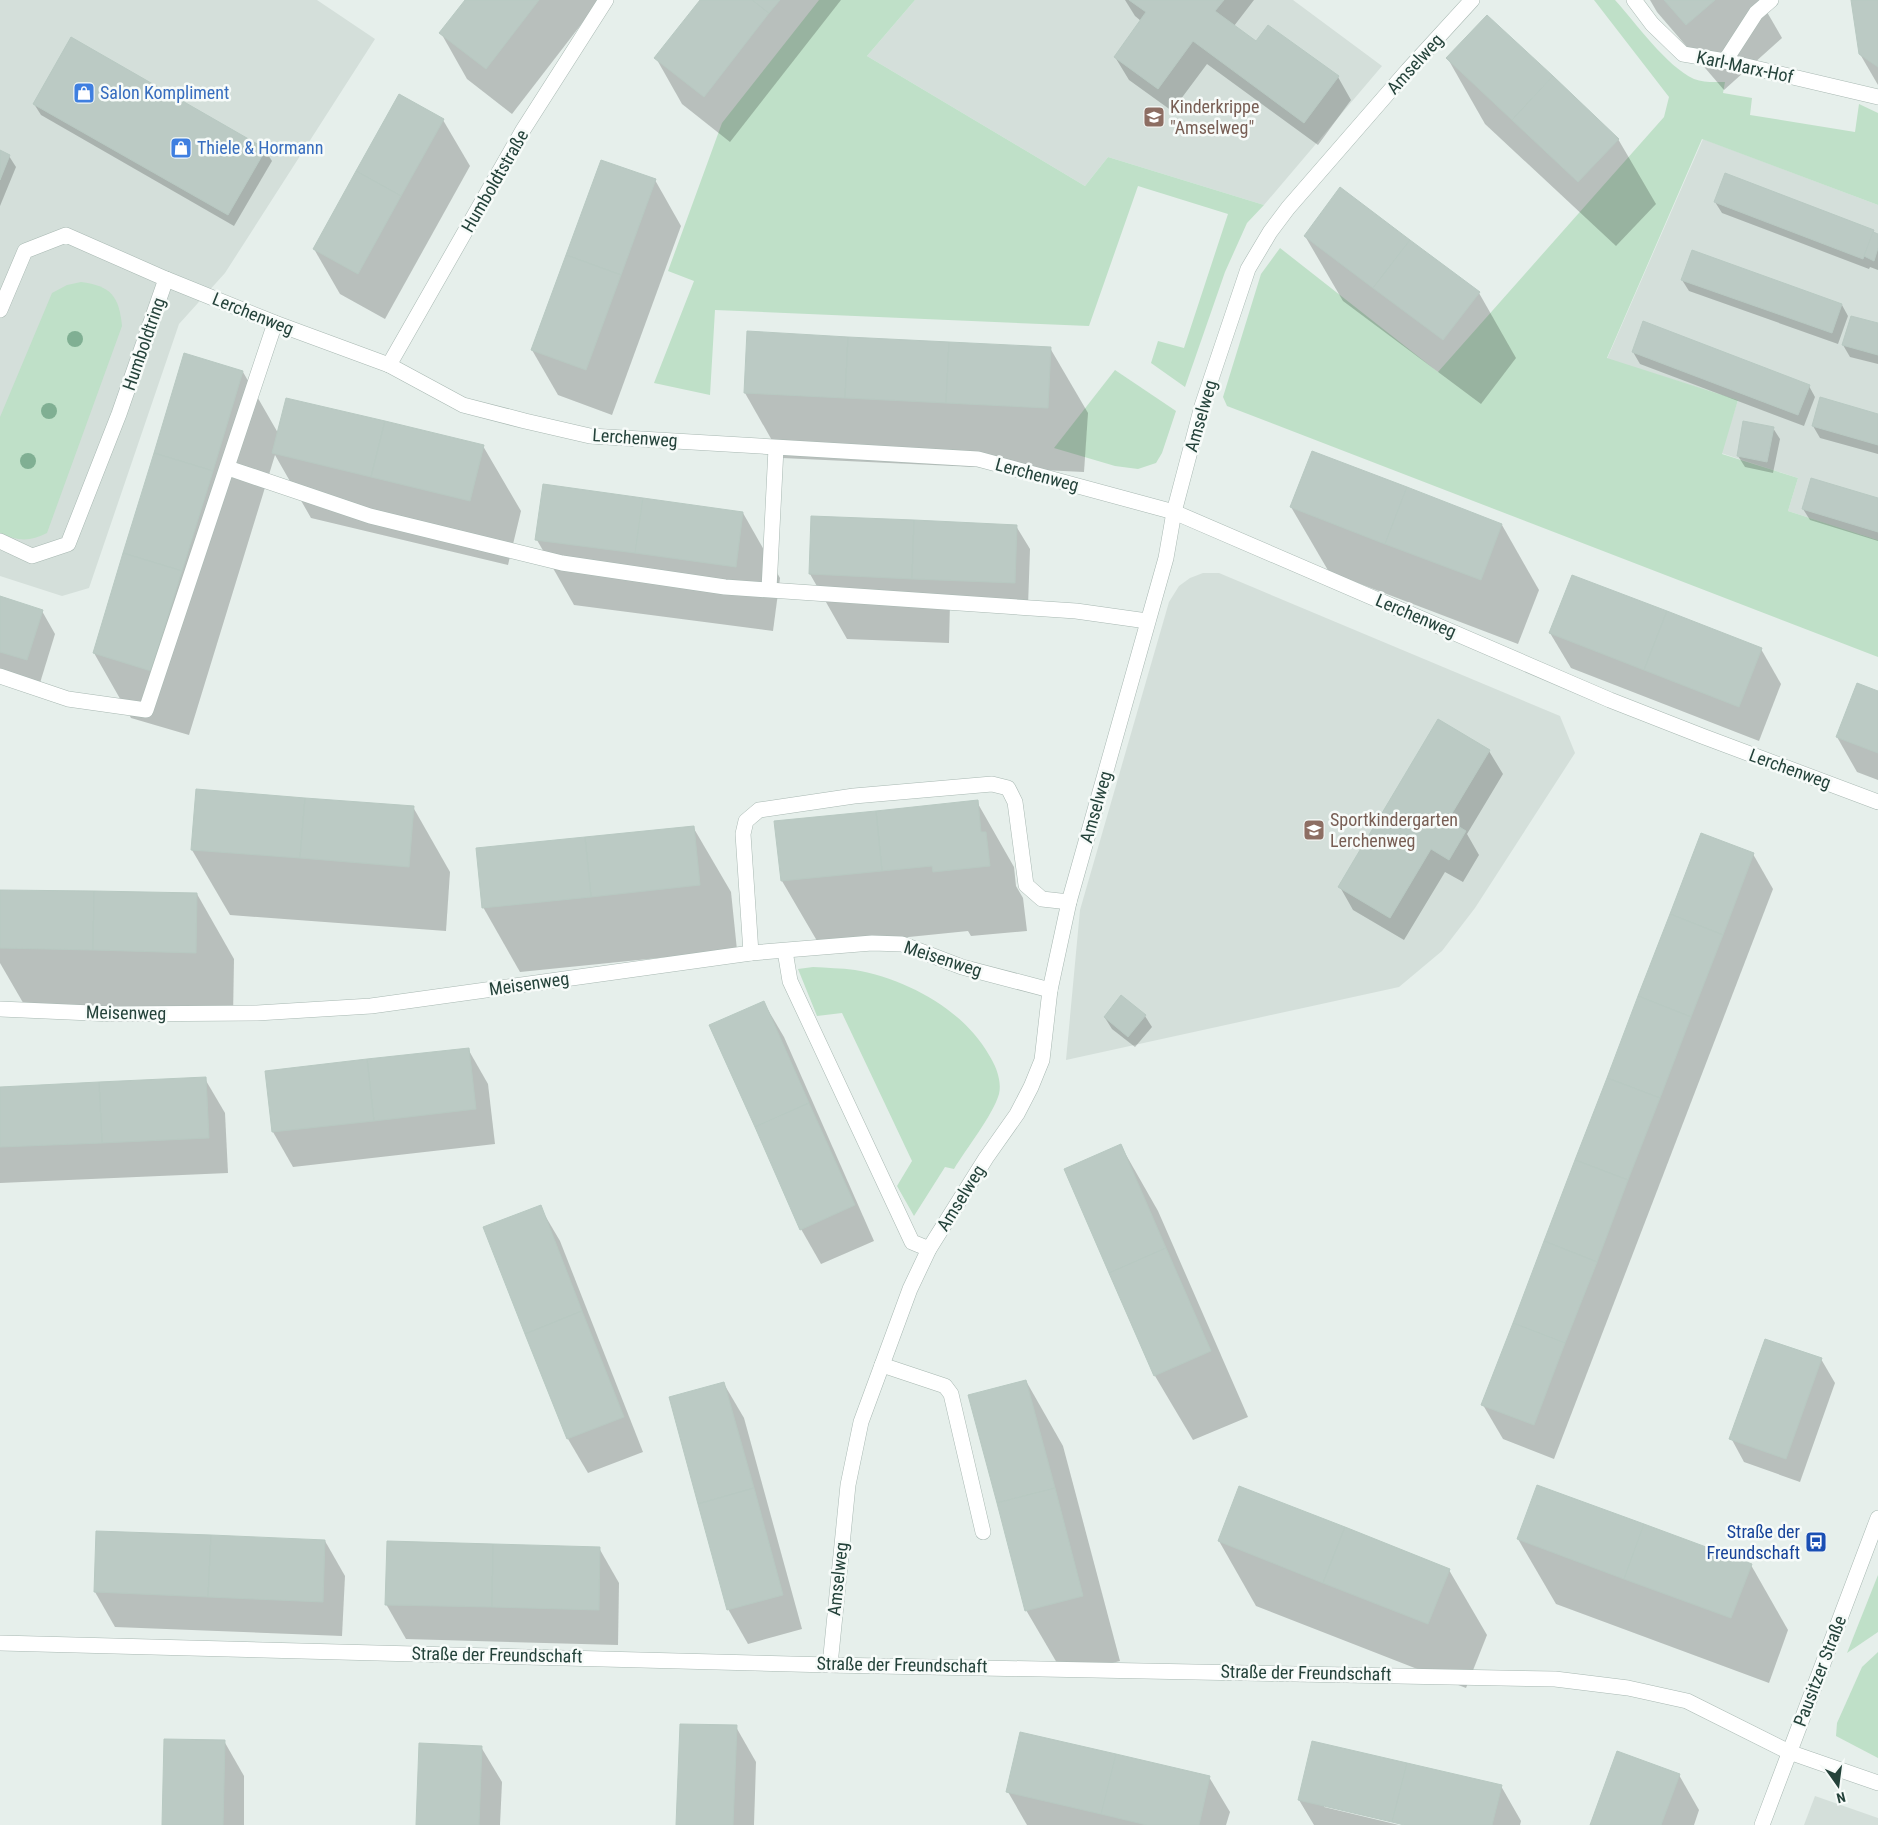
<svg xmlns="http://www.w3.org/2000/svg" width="1878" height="1825" viewBox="0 0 1878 1825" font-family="'Roboto Condensed',sans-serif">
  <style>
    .built { fill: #d4dfda }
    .green { fill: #bfe0c8 }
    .shadow { fill: #0003 }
    .building { fill: #bbcac4; stroke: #b8c9c2 }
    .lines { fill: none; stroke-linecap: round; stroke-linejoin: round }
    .service-casing { stroke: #a8b8b2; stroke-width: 16 }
    .minor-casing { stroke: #a8b8b2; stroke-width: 16 }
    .tertiary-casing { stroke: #a8b8b2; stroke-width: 16 }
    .service { stroke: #fff; stroke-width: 15 }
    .minor { stroke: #fff; stroke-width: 15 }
    .tertiary { stroke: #fff; stroke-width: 15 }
    .tree { fill: #80af93 }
    .labels { text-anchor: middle; stroke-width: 5; stroke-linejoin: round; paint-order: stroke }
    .street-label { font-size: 18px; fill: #24423a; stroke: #f7fbf9 }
    .shop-label { font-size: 18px; fill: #366cbe; stroke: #f7fbf9; text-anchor: start }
    .education-label { font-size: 18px; fill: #785e54; stroke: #f7fbf9; text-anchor: start }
    .transit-label { font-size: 18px; fill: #164399; stroke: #f7fbf9; text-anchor: end }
  </style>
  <rect width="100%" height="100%" fill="#e6efeb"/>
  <g class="built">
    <path d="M0,0H317L375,39L225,273L179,324L89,588L62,596L0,576Z"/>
    <path d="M915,0H1293L1382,66L1264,205L1108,157L1085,186L867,56Z"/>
    <path d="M1703,139L1878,205V540L1788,511L1798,478L1721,453L1738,400L1607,359Z"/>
    <path d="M1203,573H1219L1560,716L1575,753L1475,908L1442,951L1399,987L1066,1060L1080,910L1169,602L1179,586L1190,578Z"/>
    <path d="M1815,1796L1878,1818V1825H1804Z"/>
  </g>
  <g class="green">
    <path d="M819,0H915L867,56L1085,186L1108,157L1264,205L1247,223L1225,272L1185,387L1151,363L1158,341L1184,348L1228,214L1138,186L1089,326L715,310L710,395L654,383L694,281L668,271L722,123Z"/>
    <path d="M1594,0H1615C1636,23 1666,66 1694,79C1704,83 1715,82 1725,82L1723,93L1752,98L1750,115L1855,132L1859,104L1878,113V205L1702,139L1607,358L1738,400L1722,454L1798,478L1788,511L1878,540V657L1227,406L1223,397L1261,274L1280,248L1438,372L1664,117L1669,97Z"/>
    <path d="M81,282C111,286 119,296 122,326L47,533C30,542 17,541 0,533V417L52,293L67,285Z"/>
    <path d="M1115,370L1176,411L1162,453L1156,463L1138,469L1115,466L1054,448Z"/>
    <path d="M813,967C827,968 841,968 855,970C906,979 963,1009 989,1055C996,1066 1002,1081 999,1094C993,1115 966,1149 954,1169L945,1167L914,1216L897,1186L912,1161L842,1013L817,1016L798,969Z"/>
    <path d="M1878,1575V1632L1847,1653Z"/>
    <path d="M1878,1652V1758L1836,1736L1837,1723L1862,1667Z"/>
  </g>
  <g class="shadow">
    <path d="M467,0H600L512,114L467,79L441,33Z"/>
    <path d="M701,0H841L730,142L682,104L656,58Z"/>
    <path d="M1125,0H1254L1234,26L1256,43L1338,77L1351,100L1318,145L1207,64L1172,111L1129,80L1115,57L1141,21L1135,16Z"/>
    <path d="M1650,0H1760L1782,38L1724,90L1657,12Z"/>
    <path d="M1852,0H1878V85L1860,54Z"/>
    <path d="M1448,59L1618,139L1656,204L1616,246L1485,124Z"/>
    <path d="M399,96L443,120L470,166L385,319L340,294L314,249Z"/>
    <path d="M34,104L265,150L272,161L234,226L41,115Z"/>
    <path d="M0,152L9,156L16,167L0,206Z"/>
    <path d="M655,180L681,226L612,415L558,395L532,350Z"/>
    <path d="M1715,202L1873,231L1878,235V270L1870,267L1869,269L1722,213Z"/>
    <path d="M1305,236L1479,293L1516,358L1481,404L1343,301Z"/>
    <path d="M1682,280L1842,305L1848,316L1838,344L1689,291Z"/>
    <path d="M1878,325V364L1850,357L1843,345Z"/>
    <path d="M1050,348L1088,413L1084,472L782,458L745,393Z"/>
    <path d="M1633,352L1809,386L1815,397L1804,426L1640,364Z"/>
    <path d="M243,372L278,433L483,446L521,511L508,565L311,518L275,455L189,735L131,718L94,653Z"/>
    <path d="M1878,415V454L1820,438L1813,426Z"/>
    <path d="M1773,428L1780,439L1773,473L1745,467L1738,456Z"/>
    <path d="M1878,500V541L1810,520L1803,509Z"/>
    <path d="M1291,507L1502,525L1539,590L1518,644L1329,572Z"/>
    <path d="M743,513L780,578L773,631L574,605L537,540Z"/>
    <path d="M1016,526L1030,549L1028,606L950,603L949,643L847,639L810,574Z"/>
    <path d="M0,598L42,611L55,634L40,683L0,670Z"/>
    <path d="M1550,633L1761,649L1781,684L1759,741L1571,668Z"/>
    <path d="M1878,692V780L1857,772L1837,737Z"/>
    <path d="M1489,751L1503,774L1467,834L1479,855L1463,882L1445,872L1404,940L1353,910L1340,887Z"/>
    <path d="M977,802L1014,867L1016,886L1023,898L1027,931L971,936L968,931L820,946L782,881L776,823Z"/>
    <path d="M413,807L450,872L446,931L230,915L192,850Z"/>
    <path d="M693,827L731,892L737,950L520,972L483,907Z"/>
    <path d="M1753,854L1773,889L1554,1459L1503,1439L1483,1405Z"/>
    <path d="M0,891L197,894L234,959L233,1017L29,1013L0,963Z"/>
    <path d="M764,1003L784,1037L874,1241L821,1264L801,1229Z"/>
    <path d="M1145,1016L1152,1027L1135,1047L1112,1029L1105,1018Z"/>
    <path d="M468,1049L488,1084L495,1144L293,1167L273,1132L266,1072Z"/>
    <path d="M205,1079L225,1113L228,1173L0,1183V1088Z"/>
    <path d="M1121,1146L1158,1211L1248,1417L1193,1440L1155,1376L1066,1170Z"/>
    <path d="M540,1207L560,1241L643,1452L588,1473L568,1439L485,1228Z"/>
    <path d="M1821,1359L1835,1383L1800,1482L1744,1462L1731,1438Z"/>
    <path d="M1026,1381L1063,1446L1120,1661L1064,1675L1026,1610Z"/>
    <path d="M724,1384L744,1418L802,1629L748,1644L728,1609Z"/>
    <path d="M98,1532L325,1541L345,1576L342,1636L115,1627L95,1592Z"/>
    <path d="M1518,1539L1751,1565L1788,1630L1769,1683L1556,1604Z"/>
    <path d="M1219,1541L1449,1570L1487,1635L1466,1688L1256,1606Z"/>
    <path d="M599,1548L619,1583L618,1645L406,1639L386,1604Z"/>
    <path d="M736,1727L756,1762L754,1825H677Z"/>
    <path d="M224,1741L244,1776V1825H163Z"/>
    <path d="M481,1747L502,1782L500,1825H417Z"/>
    <path d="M1679,1775L1699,1810L1694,1825H1591Z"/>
    <path d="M1209,1777L1230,1812L1226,1825H1027L1008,1792Z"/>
    <path d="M1501,1786L1521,1821L1520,1825H1410L1324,1805V1807L1399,1825H1314L1299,1800Z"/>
  </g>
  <g class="building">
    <path d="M465,0H539L486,69L439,33Z"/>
    <path d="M700,0H752L769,13L704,97L654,58Z"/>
    <path d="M752,0H780L769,13Z"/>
    <path d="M1129,0H1224L1215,11L1256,41L1268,25L1339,76L1304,123L1193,41L1158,89L1114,57L1146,12Z"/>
    <path d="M1664,0H1715L1686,25Z"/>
    <path d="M1851,0H1878V67L1859,54Z"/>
    <path d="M1487,15L1553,76L1512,120L1446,58Z"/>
    <path d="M71,37L266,149L228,215L33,104Z"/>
    <path d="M1553,76L1619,139L1578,182L1512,120Z"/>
    <path d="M399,94L444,119L401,196L356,171Z"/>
    <path d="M0,150L10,155L0,180Z"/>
    <path d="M601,160L656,179L621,275L566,255Z"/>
    <path d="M356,171L401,196L358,274L313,249Z"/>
    <path d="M1725,173L1874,230L1863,259L1714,202Z"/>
    <path d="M1340,187L1410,240L1373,288L1304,236Z"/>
    <path d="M1873,232L1878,234V248L1874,261L1864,256Z"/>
    <path d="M1410,240L1480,292L1443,340L1373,288Z"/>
    <path d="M1692,250L1842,304L1832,333L1681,280Z"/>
    <path d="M566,255L621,275L586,370L531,350Z"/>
    <path d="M1851,316L1878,323V355L1842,345Z"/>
    <path d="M1643,321L1810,385L1798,415L1632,352Z"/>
    <path d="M747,331L848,337L845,398L744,393Z"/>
    <path d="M848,337L949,342L946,403L845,398Z"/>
    <path d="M949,342L1051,347L1048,408L946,403Z"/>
    <path d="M184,353L243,371L213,471L154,453Z"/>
    <path d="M1820,397L1878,414V445L1812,426Z"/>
    <path d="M286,398L385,421L371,477L272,453Z"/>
    <path d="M385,421L484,445L470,501L371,477Z"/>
    <path d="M1743,421L1774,427L1767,462L1737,456Z"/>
    <path d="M1312,451L1407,487L1385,544L1290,507Z"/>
    <path d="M154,453L213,471L182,571L123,553Z"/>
    <path d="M1811,478L1878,498V532L1802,509Z"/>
    <path d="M543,484L643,498L635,553L535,540Z"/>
    <path d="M1407,487L1502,524L1481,580L1385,544Z"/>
    <path d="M643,498L743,512L736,567L635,553Z"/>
    <path d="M811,516L914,520L912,579L809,574Z"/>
    <path d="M914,520L1017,525L1015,583L912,579Z"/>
    <path d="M123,553L182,571L151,671L93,653Z"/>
    <path d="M1572,575L1667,611L1644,670L1549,633Z"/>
    <path d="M0,596L43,610L27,660L0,652Z"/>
    <path d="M1667,611L1762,648L1739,707L1644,670Z"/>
    <path d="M1857,683L1878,691V753L1836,737Z"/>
    <path d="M1438,719L1490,750L1448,820L1466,831L1449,860L1431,849L1390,918L1338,887Z"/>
    <path d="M196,789L305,798L300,858L191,850Z"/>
    <path d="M305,798L414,806L409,867L300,858Z"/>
    <path d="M978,800L981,832H986L990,866L933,872L932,866L882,871L876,811Z"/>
    <path d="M876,811L882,871L781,881L774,821Z"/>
    <path d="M694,826L700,885L591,897L585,837Z"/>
    <path d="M1701,833L1754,853L1723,935L1670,914Z"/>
    <path d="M585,837L591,897L482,908L476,848Z"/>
    <path d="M0,890L94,891L93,950L0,948Z"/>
    <path d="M94,891L197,893L196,953L93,950Z"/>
    <path d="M1670,914L1723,935L1691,1017L1638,996Z"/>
    <path d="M1121,995L1146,1015L1128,1037L1104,1017Z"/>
    <path d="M1638,996L1691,1017L1660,1098L1607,1078Z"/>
    <path d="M764,1001L809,1103L755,1127L709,1025Z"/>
    <path d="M469,1048L476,1109L374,1121L367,1059Z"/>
    <path d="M367,1059L374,1121L272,1132L265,1071Z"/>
    <path d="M206,1077L209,1138L102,1143L99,1082Z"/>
    <path d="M1607,1078L1660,1098L1628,1180L1575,1160Z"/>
    <path d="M99,1082L102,1143L0,1147V1087Z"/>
    <path d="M809,1103L855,1205L800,1230L755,1127Z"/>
    <path d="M1121,1144L1166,1248L1109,1273L1064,1169Z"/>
    <path d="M1575,1160L1628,1180L1597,1262L1544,1241Z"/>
    <path d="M541,1205L582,1311L525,1334L483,1227Z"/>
    <path d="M1544,1241L1597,1262L1565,1343L1513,1323Z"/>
    <path d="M1166,1248L1211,1351L1154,1376L1109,1273Z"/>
    <path d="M582,1311L624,1417L567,1439L525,1334Z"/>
    <path d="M1513,1323L1565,1343L1534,1425L1481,1405Z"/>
    <path d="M1765,1339L1822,1358L1786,1459L1729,1439Z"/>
    <path d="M1026,1380L1055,1488L997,1503L968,1395Z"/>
    <path d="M724,1382L754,1488L698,1504L669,1397Z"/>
    <path d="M1537,1485L1644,1524L1624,1579L1517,1539Z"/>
    <path d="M1239,1486L1345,1527L1323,1583L1218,1541Z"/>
    <path d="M754,1488L783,1595L727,1610L698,1504Z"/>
    <path d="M1055,1488L1083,1596L1025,1611L997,1503Z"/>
    <path d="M1644,1524L1752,1564L1731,1618L1624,1579Z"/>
    <path d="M1345,1527L1450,1569L1428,1624L1323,1583Z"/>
    <path d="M96,1531L211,1535L208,1597L94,1592Z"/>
    <path d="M211,1535L325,1540L323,1602L208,1597Z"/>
    <path d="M387,1541L493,1544L492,1607L385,1605Z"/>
    <path d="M493,1544L600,1547L599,1610L492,1607Z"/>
    <path d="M680,1724L737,1725L733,1825H676Z"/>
    <path d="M1020,1732L1116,1754L1101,1814L1006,1792Z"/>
    <path d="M164,1739L225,1740L223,1825H162Z"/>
    <path d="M1312,1741L1407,1763L1392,1822L1298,1800Z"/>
    <path d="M419,1743L482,1746L479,1825H416Z"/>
    <path d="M1617,1751L1680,1774L1661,1825H1590Z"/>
    <path d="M1116,1754L1210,1776L1199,1825H1147L1101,1814Z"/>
    <path d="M1407,1763L1502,1785L1492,1825H1404L1392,1822Z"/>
  </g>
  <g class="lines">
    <g class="service-casing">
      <g id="service">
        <path d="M1725,61L1756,13L1771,0"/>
        <path d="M228,468L370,516L562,563L725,587L1076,611L1147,621"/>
        <path d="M769,589L776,448"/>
        <path d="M0,676L68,699L146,710L275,323"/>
        <path d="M785,951L790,981L912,1242L929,1249"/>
        <path d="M751,953L743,834L746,821L759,810L854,796L992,784L1008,788L1015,802L1026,885L1042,899L1069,902"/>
        <path d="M882,1365L945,1386L951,1394L983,1532"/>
        <path d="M1789,1752L1878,1783"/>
      </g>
    </g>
    <g class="minor-casing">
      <g id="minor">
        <path d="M1634,0L1652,24L1683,54L1725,61L1878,97"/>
        <path d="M0,310L25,251L66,235L166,279L275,323L389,365L463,405L525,421L590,436L978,459L1174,512L1610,700L1702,736L1878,802"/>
        <path d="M389,365L523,130L606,0"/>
        <path d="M0,541L32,556L68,544L119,414L166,279"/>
        <path d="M0,1009L114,1014L257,1013L371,1006L751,953L872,943L902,944L962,967L1050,990"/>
        <path d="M0,1643L830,1665L1555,1679L1628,1688L1687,1701L1789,1752"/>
        <path d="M830,1665L848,1485L861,1422L910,1289L929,1249L986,1158L1017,1114L1031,1087L1042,1060L1050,990L1069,902L1166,558L1174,512L1202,406L1248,269L1270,232L1288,208L1408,70L1472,0"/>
      </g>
    </g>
    <g class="tertiary-casing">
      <path id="tertiary" d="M1762,1825L1878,1518"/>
    </g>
    <use href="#service" class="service"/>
    <use href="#minor" class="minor"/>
    <use href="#tertiary" class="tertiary"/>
  </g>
  <g class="tree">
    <circle cx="75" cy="339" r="8"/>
    <circle cx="49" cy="411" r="8"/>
    <circle cx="28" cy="461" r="8"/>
  </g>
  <defs>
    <g id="shop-square" transform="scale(1.125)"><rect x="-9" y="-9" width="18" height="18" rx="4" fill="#3f7fe0" stroke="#f7fbf9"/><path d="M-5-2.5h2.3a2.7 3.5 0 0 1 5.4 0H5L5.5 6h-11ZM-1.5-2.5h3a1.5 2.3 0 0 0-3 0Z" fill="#fff"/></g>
    <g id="school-square" transform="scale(1.125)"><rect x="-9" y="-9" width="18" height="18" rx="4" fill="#8d6e63" stroke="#f7fbf9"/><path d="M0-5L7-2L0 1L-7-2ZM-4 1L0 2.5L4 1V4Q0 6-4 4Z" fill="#fff"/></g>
    <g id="bus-square" transform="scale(1.125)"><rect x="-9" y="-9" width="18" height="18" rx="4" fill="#1a4fb4" stroke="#f7fbf9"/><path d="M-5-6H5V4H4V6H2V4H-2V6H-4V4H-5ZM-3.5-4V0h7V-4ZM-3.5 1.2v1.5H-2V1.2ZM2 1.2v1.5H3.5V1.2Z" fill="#fff"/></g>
  </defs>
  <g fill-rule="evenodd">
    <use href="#shop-square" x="84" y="93"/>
    <use href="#school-square" x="1154" y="117"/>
    <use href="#shop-square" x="181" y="148"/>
    <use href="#school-square" x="1314" y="830"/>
    <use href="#bus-square" x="1816" y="1542"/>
  </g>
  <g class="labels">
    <g class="street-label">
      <text transform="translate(1415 64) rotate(-48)" y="6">Amselweg</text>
      <text transform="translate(1745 67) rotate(12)" y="6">Karl-Marx-Hof</text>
      <text transform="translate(495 181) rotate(-60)" y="6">Humboldtstraße</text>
      <text transform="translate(253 314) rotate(22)" y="6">Lerchenweg</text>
      <text transform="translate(144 344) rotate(-71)" y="6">Humboldtring</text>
      <text transform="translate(1201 416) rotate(-74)" y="6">Amselweg</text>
      <text transform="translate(635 438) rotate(4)" y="6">Lerchenweg</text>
      <text transform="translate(1037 475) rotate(15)" y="6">Lerchenweg</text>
      <text transform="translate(1416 616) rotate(23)" y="6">Lerchenweg</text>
      <text transform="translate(1790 769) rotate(20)" y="6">Lerchenweg</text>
      <text transform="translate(1096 807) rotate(-74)" y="6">Amselweg</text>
      <text transform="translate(943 959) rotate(18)" y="6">Meisenweg</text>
      <text transform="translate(529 984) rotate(-8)" y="6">Meisenweg</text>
      <text transform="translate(126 1013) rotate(1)" y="6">Meisenweg</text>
      <text transform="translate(961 1198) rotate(-58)" y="6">Amselweg</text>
      <text transform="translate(838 1579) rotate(-84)" y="6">Amselweg</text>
      <text transform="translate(497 1655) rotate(1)" y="6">Straße der Freundschaft</text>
      <text transform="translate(902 1665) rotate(1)" y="6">Straße der Freundschaft</text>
      <text transform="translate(1820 1671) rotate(-69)" y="6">Pausitzer Straße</text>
      <text transform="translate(1306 1673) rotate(1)" y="6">Straße der Freundschaft</text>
    </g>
    <g class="shop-label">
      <text x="100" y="99">Salon Kompliment</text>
      <text x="197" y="154">Thiele &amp; Hormann</text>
    </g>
    <g class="education-label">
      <text x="1170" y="113">Kinderkrippe<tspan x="1170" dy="21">"Amselweg"</tspan></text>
      <text x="1330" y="826">Sportkindergarten<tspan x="1330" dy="21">Lerchenweg</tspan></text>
    </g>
    <g class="transit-label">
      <text x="1800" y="1538">Straße der<tspan x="1800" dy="21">Freundschaft</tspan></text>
    </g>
  </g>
  <g transform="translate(1838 1785) rotate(166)" stroke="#f7fbf9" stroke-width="4" paint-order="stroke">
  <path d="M0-4L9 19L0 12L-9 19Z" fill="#24423a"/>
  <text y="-8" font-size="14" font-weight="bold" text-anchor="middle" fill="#24423a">N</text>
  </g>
</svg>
